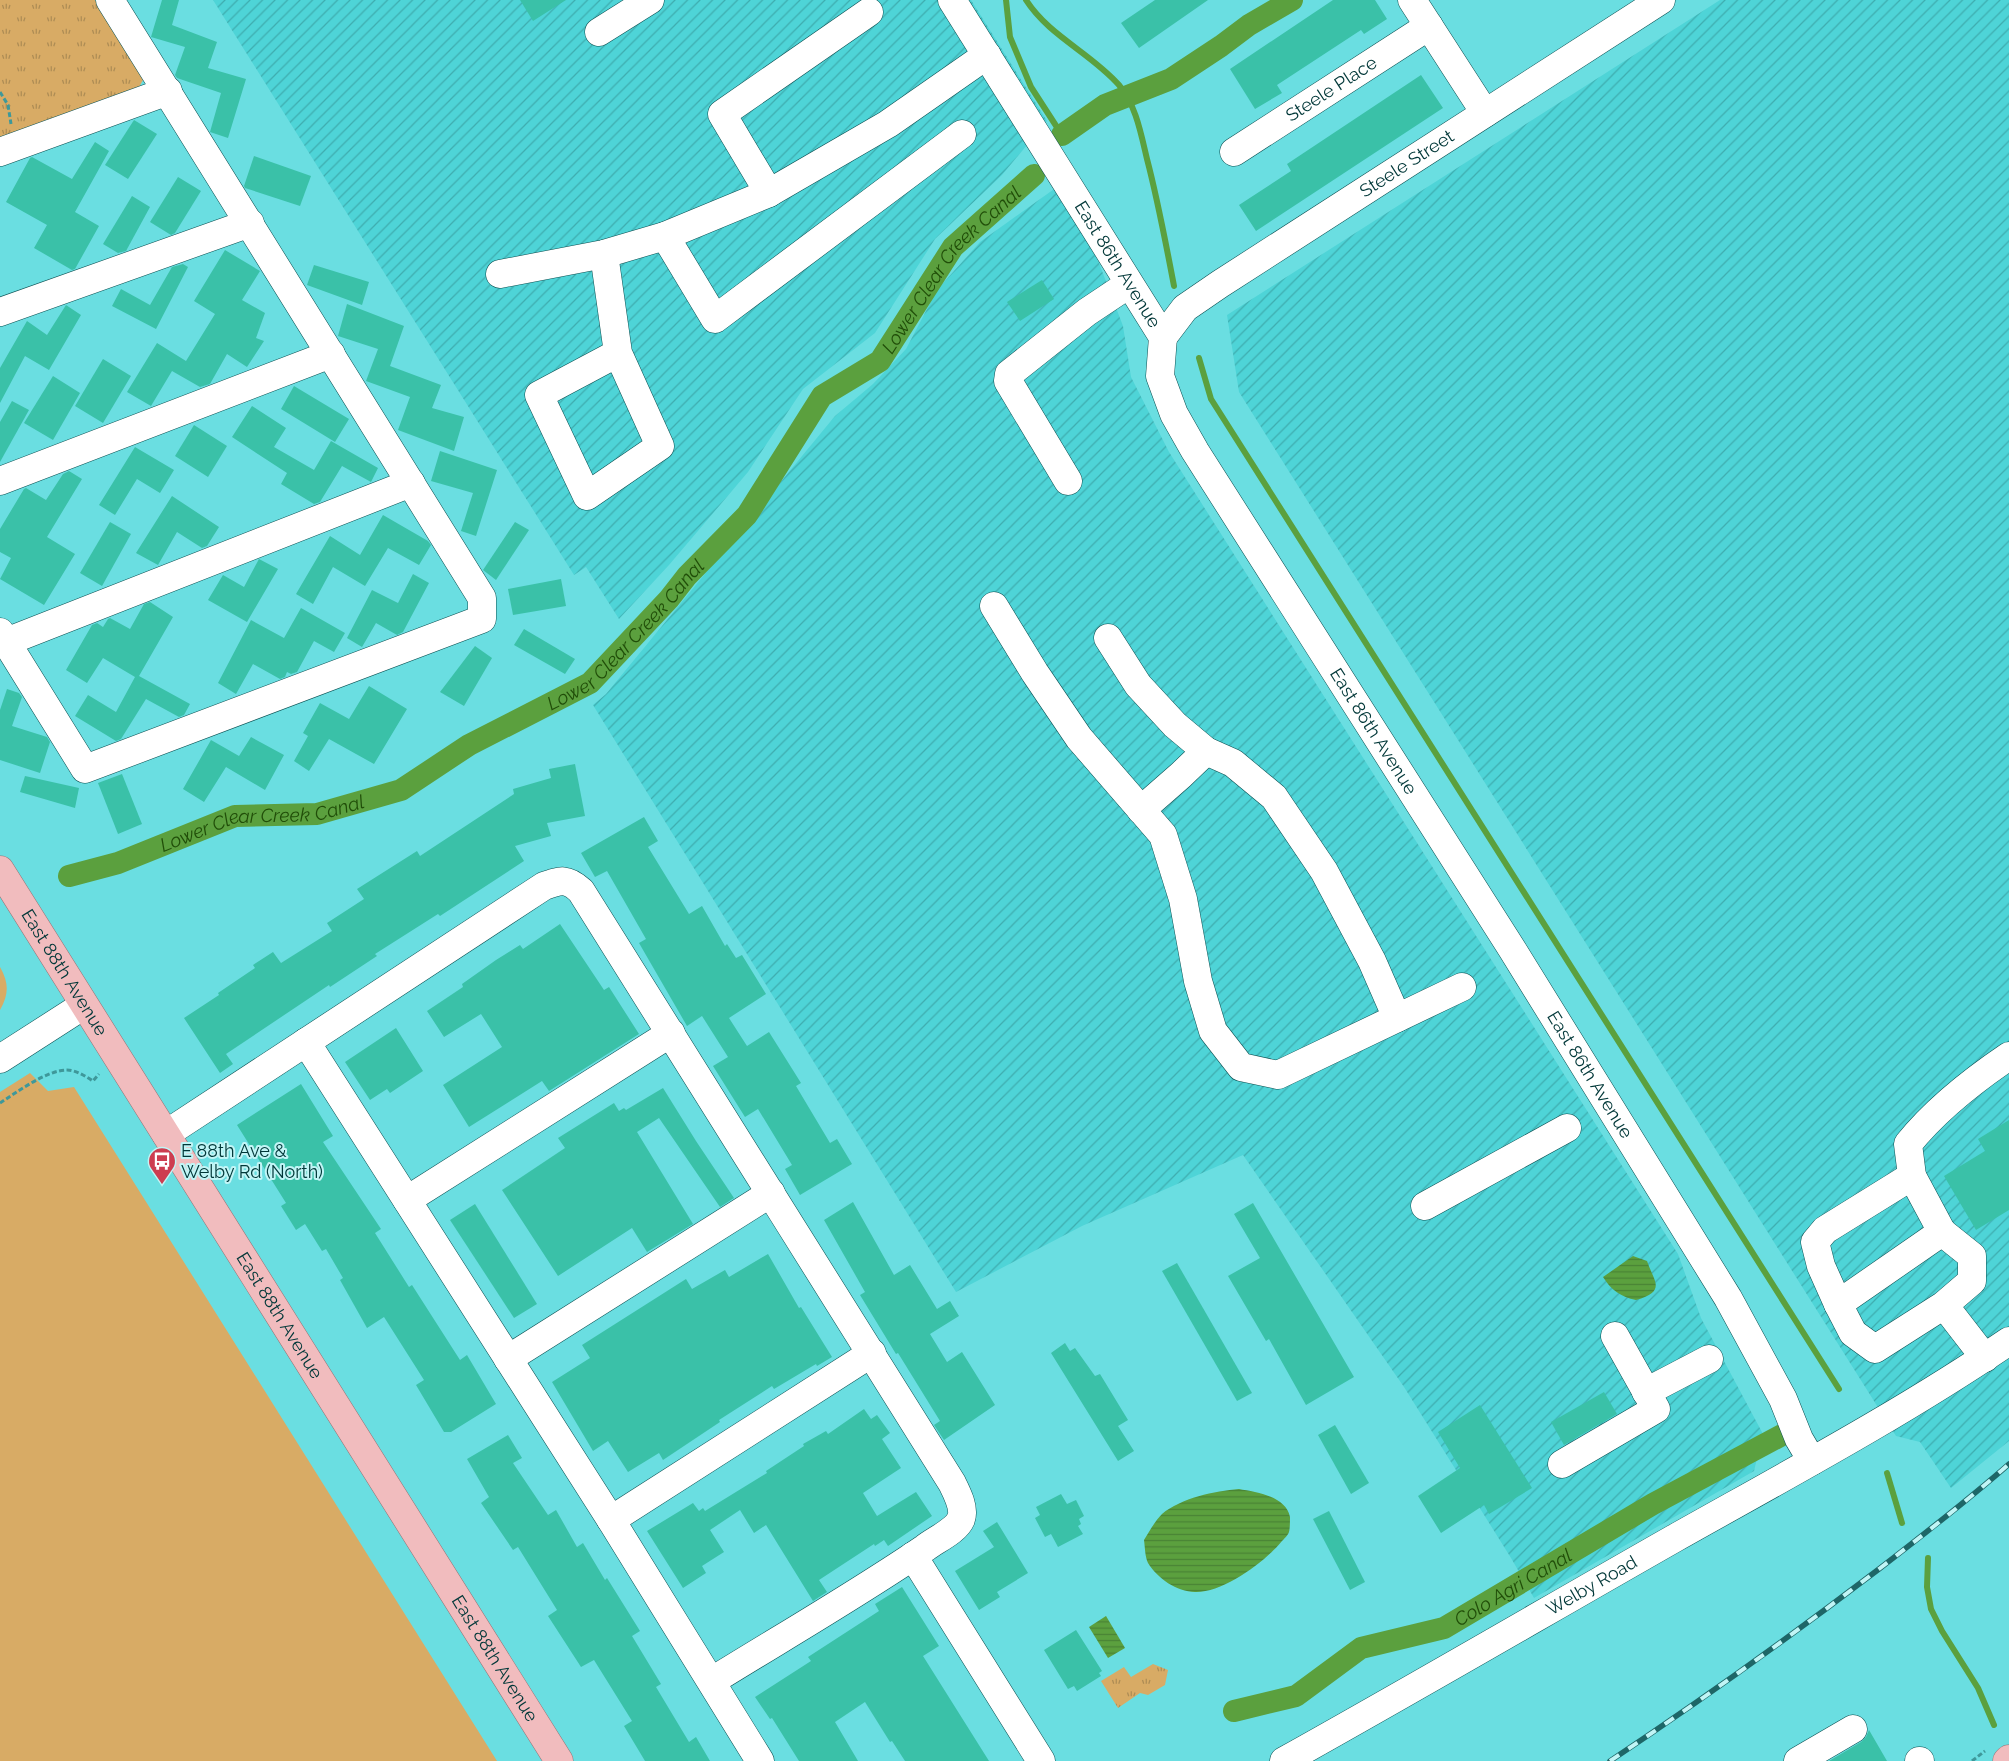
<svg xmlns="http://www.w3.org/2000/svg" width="2009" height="1761" viewBox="0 0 2009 1761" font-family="Raleway,sans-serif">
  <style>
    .industrial { fill: url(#industrial-furrows) }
    .grass { fill: #d8ab65 }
    .park { fill: url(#park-tufts) }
    .water { fill: url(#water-rules) }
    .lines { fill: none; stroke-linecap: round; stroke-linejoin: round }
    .stream { stroke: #5ba03e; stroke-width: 6 }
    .canal { stroke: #5ba03e; stroke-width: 22 }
    .building { fill: #3ac1a8 }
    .minor-casing { stroke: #0a4f51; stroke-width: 29 }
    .major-casing { stroke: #977072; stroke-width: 29 }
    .path { stroke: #3e989a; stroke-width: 3; stroke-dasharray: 5 2.5; stroke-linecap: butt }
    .minor { stroke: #fff; stroke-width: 28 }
    .major { stroke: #f1bcbe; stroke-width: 28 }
    .rail-casing { stroke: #1e6667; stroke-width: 5.5 }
    .rail { stroke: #c1f5f6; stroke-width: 4; stroke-dasharray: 11; stroke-linecap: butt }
    .labels { text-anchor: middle; stroke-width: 4; stroke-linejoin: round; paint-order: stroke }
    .street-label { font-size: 18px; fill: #003738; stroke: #c1f5f6 }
    .poi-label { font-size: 18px; fill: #003738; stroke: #c1f5f6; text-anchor: start }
    .water-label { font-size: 19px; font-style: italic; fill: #214e09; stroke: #c1f5f6 }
  </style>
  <defs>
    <pattern id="industrial-furrows" width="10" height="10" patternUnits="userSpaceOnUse" patternTransform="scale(1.25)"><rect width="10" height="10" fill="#4ed4d7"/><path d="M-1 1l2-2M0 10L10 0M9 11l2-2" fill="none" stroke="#3eadaf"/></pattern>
    <pattern id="park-tufts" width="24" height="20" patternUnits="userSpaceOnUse" patternTransform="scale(1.25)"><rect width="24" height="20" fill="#d8ab65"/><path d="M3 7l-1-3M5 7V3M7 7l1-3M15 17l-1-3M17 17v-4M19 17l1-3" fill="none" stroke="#ad8c54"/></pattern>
    <pattern id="water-rules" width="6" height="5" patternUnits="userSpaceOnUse" patternTransform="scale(1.25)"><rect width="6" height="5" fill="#5ba03e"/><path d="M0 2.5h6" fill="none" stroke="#498335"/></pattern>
  </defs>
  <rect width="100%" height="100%" fill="#6adee1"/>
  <g class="industrial">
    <path d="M213,0H971L1047,121L1002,175L935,239L875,333L803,389L748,472L669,565L619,619L586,567L574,575Z"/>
    <path d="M1720,0H2009V1441L1951,1488L1920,1442L1896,1436L1239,392L1227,315Z"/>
    <path d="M1057,187L1099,263L1123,326L1131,377L1169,452L1678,1254L1701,1318L1763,1434L1754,1471L1534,1598L1511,1558L1404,1387L1243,1155L1082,1226L956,1292L593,705L606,694L835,416L873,384L906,349L937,290L980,242Z"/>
  </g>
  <g class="grass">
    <path d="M0,967C9,983 9,994 0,1010Z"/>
    <path d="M30,1073L48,1091L74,1087L497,1761H0V1092Z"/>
  </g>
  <g class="park">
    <path d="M0,0H95L141,73L143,80L138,89L0,142Z"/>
    <path d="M1153,1664L1168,1670L1165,1685L1148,1695L1140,1693L1118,1708L1101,1681L1124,1667L1131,1677Z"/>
  </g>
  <g class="water">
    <path d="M1633,1256L1647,1261C1654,1282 1667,1291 1636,1300C1621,1297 1611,1290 1603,1277Z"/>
    <path d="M1239,1489C1256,1492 1286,1496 1290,1517C1290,1520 1290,1529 1289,1532C1288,1535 1284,1539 1282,1541C1265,1562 1223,1593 1195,1592C1177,1592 1157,1578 1148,1563C1145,1557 1145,1547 1144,1540C1149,1532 1155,1521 1162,1514C1181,1498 1215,1491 1239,1489Z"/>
    <path d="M1106,1616L1125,1648L1108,1658L1089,1627Z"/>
  </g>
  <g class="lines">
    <g class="stream">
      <path d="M1006,0L1010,37L1031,87L1062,135"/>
      <path d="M1026,0C1049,36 1091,53 1119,85C1136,105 1141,134 1147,159C1158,201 1166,244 1174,286"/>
      <path d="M1199,358L1211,399L1839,1389"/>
      <path d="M1887,1473L1902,1523"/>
      <path d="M1928,1558L1927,1587L1931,1609L1942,1631L1978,1688L1994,1725"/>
    </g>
    <g class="canal">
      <path d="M1062,135L1105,105L1171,79L1221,46L1249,25L1292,0"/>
      <path id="s1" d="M69,876L118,863L235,816L317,814L401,790L469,745L590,683L669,599L687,576L747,515L822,396L880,361L953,247L1034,175"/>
      <path id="s2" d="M1234,1711L1296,1696L1361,1648L1444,1628L1653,1504L1784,1434"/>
    </g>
  </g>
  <g class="building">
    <path d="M162,0H179L172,25L217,42L208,68L246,79L228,138L210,132L221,93L177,78L175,75L185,47L151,37Z"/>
    <path d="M520,0H566L533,21Z"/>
    <path d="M1155,0H1208L1139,48L1121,23Z"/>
    <path d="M1333,0H1375L1387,19L1364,34L1361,30L1277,85L1282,93L1255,109L1230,69Z"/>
    <path d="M1421,75L1443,108L1256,231L1239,205L1291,171L1287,164Z"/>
    <path d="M134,120L157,134L128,179L105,165Z"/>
    <path d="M95,142L109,151L75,212L99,226L75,269L72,270L34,248L47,225L6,202L30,158L32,157L72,179Z"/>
    <path d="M254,156L311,176L300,206L245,188L244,186Z"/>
    <path d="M178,177L201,191L175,233L171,235L150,222Z"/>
    <path d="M132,196L150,207L126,251L118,253L103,244Z"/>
    <path d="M225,250L260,271L242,300L265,313L256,338L264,341L247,367L227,354L210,384L200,387L172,371L151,406L127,392L157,343L186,361L215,314L194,301Z"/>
    <path d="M183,264L188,267L156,329L112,306L121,289L150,305L172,267Z"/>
    <path d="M314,265L369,282L362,305L307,285Z"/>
    <path d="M1042,280L1054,299L1020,321L1007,302Z"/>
    <path d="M347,304L404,326L390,366L441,385L432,408L464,417L454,451L398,430L410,397L366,381L378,349L338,336Z"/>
    <path d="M66,305L81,315L49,370L25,356L0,403V368L27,321L47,335Z"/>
    <path d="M103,359L131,376L103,423L75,406Z"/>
    <path d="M53,376L80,393L53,440L24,423Z"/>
    <path d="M294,386L349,419L335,442L281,409Z"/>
    <path d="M12,401L29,410L0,462V422Z"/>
    <path d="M252,406L286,428L274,447L314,470L331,441L378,468L371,482L342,466L320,502L314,504L281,484L287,473L232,437Z"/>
    <path d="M194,425L227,446L208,477L175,456Z"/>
    <path d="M135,447L174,470L160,493L137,479L115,515L99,505Z"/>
    <path d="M440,451L497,470L476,536L461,531L473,493L431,481Z"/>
    <path d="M69,471L82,479L47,537L75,554L44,605L0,579L11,558L0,552V529L24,489L26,488L46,500L63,474Z"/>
    <path d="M172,496L219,527L207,546L202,548L177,532L158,565L136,553Z"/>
    <path d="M383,515L428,541L431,545L419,565L388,548L365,586L333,567L313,604L296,594L330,536L360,555Z"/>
    <path d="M110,522L131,534L102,586L80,573Z"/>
    <path d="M515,522L529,530L496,580L483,570Z"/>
    <path d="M259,559L278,569L247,622L208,600L223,575L244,587Z"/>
    <path d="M413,574L429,583L403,632L397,635L376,623L362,647L347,638L372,590L398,603Z"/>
    <path d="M561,579L566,606L513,615L508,589Z"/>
    <path d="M150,602L173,617L139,676L190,704L184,715L179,717L146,699L121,739L116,741L75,716L88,695L116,712L135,677L103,658L87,683L66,670L92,625L97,623L103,627L108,619L110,618L130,629L144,604Z"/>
    <path d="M301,608L345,633L334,652L314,641L297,672L291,674L287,672L285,677L280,679L253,664L236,694L218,683L251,620L284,638Z"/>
    <path d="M524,629L575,659L565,674L514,645Z"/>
    <path d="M475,646L492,658L464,706L440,692Z"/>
    <path d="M369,686L407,709L374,764L329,739L309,771L294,761L308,736L303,733L320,703L349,719Z"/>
    <path d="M7,689L19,693L22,697L12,726L47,737L50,742L40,773L0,760V710Z"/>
    <path d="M251,737L284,755L265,790L226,767L204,802L183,789L211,740L239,756Z"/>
    <path d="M575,764L585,816L547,823L551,836L515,846L524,861L440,916L438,914L375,954L377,956L330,987L329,985L226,1054L233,1064L220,1073L184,1018L219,995L218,993L255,968L253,965L273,952L281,963L332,931L327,923L364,899L357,889L417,851L420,856L514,794L513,789L551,778L549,769Z"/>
    <path d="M122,774L142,824L118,834L98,783Z"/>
    <path d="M25,776L79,788L75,808L20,792Z"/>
    <path d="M644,817L658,841L648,847L689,914L702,906L725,946L727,944L736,958L742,955L766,994L729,1018L747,1046L769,1032L801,1083L796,1086L830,1143L837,1139L852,1164L800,1195L785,1169L792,1165L758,1109L745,1117L713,1066L728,1057L702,1016L687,1026L639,943L646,939L607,871L595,877L581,853Z"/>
    <path d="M560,924L604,990L609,987L639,1034L549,1091L542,1081L469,1127L443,1085L502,1047L481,1014L444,1037L427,1011L463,987L462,984L496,960L520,945L523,949Z"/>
    <path d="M396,1028L423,1071L390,1093L387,1089L370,1100L345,1062Z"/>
    <path d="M301,1084L333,1136L323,1142L381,1229L375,1233L409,1287L412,1285L460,1360L467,1355L496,1404L451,1432H444L416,1385L424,1380L384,1317L367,1328L340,1280L343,1278L326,1249L322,1251L305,1224L296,1230L281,1206L286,1203L237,1125Z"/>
    <path d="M663,1088L696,1141L734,1198L720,1207L659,1118L637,1132L693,1224L647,1252L632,1228L558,1276L502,1190L565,1148L558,1138L614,1103L619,1111L624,1108L626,1110Z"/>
    <path d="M2009,1120V1210L1976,1230L1944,1176L1985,1151L1978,1139Z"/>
    <path d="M853,1202L894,1275L910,1265L937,1309L950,1301L959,1316L930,1334L947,1362L962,1352L995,1405L944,1440L934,1425L940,1421L898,1353L896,1354L860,1295L865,1292L824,1220Z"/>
    <path d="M1253,1203L1354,1377L1306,1405L1269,1339L1266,1341L1228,1276L1260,1258L1234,1214Z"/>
    <path d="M475,1204L537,1304L514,1318L450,1220Z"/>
    <path d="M768,1254L799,1308L801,1307L832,1357L817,1366L816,1364L774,1389L772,1386L719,1420L720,1422L663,1460L659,1453L628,1472L608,1441L593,1451L552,1382L590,1358L582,1345L686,1279L692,1289L725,1270L729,1277Z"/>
    <path d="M1177,1263L1252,1393L1237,1401L1162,1271Z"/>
    <path d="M1065,1343L1070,1351L1075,1348L1095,1376L1100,1374L1128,1420L1118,1426L1134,1451L1118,1461L1051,1353Z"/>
    <path d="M1604,1392L1617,1414L1564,1445L1551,1422Z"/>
    <path d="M1480,1405L1532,1488L1489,1514L1484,1505L1441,1533L1418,1496L1460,1468L1438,1432Z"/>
    <path d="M864,1409L871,1419L877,1415L890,1433L882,1439L901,1468L863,1493L877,1516L916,1492L932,1516L888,1546L884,1540L875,1546L874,1544L819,1580L827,1592L813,1601L766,1525L754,1533L740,1510L710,1530L724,1552L702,1566L706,1573L683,1588L647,1531L693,1503L699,1511L703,1508L705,1511L767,1473L766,1471L804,1446L803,1444L826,1431L828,1434Z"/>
    <path d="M1335,1425L1369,1483L1351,1494L1318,1435Z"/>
    <path d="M508,1435L522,1458L513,1463L548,1515L556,1510L577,1547L583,1543L605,1580L607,1578L640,1631L632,1636L661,1684L656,1687L689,1742L696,1737L710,1761H645L624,1726L632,1721L594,1660L581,1667L548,1616L557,1610L518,1547L513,1550L481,1503L489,1497L467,1459Z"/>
    <path d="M1061,1494L1067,1504L1076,1500L1084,1516L1079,1519L1081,1524L1078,1526L1083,1534L1058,1547L1051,1534L1045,1537L1035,1518L1040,1515L1036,1507Z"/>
    <path d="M1329,1511L1365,1582L1350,1590L1313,1519Z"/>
    <path d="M997,1522L1028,1573L997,1592L1000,1597L979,1610L955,1571L994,1547L983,1531Z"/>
    <path d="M902,1587L939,1646L923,1656L989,1761H905L892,1741L890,1742L865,1702L835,1722L858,1761H799L772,1718L770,1719L755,1697L811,1661L808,1657L879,1611L875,1604Z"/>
    <path d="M1076,1630L1102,1671L1099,1673L1101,1676L1077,1691L1074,1686L1068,1689L1044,1650Z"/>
    <path d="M1869,1730L1887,1761H1829L1861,1742L1866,1737Z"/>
  </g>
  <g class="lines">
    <g class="minor-casing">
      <g id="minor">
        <path id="s3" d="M952,0L1163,337L1160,376L1174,414L1195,451L1512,949L1728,1298L1783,1399L1799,1439L1812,1461"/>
        <path d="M1412,0L1485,113"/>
        <path d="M599,32L650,0"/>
        <path d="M0,152L168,91"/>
        <path id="s4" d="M1234,152L1429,26"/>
        <path d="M769,193L722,114L869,12"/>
        <path d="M665,236L715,319L962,134"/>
        <path d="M604,254L618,353L660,446L587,496L539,395L618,353"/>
        <path d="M500,274L604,254L665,236L769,193L888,124L987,55"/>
        <path d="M0,312L250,223"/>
        <path id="s5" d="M1163,337L1185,308L1220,284L1661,0"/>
        <path d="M0,481L331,354"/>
        <path d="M1068,481L1008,381L1009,374L1087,312L1129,284"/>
        <path d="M994,606L1035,673L1079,738L1163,835L1183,899L1198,981L1213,1031L1241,1067L1278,1075L1462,987"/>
        <path d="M0,632L85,769L482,619V598L110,0"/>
        <path d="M1108,638L1138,685L1175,725L1206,751L1233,763L1274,797L1324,871L1372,961L1397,1018"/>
        <path d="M6,642L411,483"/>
        <path d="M1141,810L1181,775L1206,751"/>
        <path d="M306,1042L611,1520L760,1761"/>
        <path d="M0,1059L84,1005"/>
        <path d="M166,1134L544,886C561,880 567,878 581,891L952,1483C957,1493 965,1508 961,1519C956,1531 935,1540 925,1548C856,1595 783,1637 712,1681"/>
        <path d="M407,1200L671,1033"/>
        <path d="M1425,1206L1567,1128"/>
        <path d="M1942,1232L1912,1176L1908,1144C1936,1109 1972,1081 2009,1056"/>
        <path d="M1838,1304L1821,1266L1815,1242L1825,1230L1912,1176"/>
        <path d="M1944,1305L1972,1281V1256L1942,1232L1838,1304L1853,1333L1875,1349L1944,1305L1985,1358"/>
        <path d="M508,1359L771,1193"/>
        <path d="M1646,1392L1709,1359"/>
        <path d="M1562,1464L1656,1409L1615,1336"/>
        <path d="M611,1520L872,1353"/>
        <path d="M913,1556L1041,1761"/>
        <path id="s6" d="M1284,1761C1415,1688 1545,1612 1675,1538C1787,1475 1903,1413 2009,1341"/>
        <path d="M1798,1761L1853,1729"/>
        <path d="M1919,1761H1920"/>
      </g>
    </g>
    <g class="major-casing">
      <g id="major">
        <path id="s7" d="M0,870L559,1761"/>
        <path d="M2007,1761L2009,1759"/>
      </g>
    </g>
    <g class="path">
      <path d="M0,92L8,105L11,124"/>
      <path d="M0,1103C17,1092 47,1070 67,1070C76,1070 85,1076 93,1081L99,1074"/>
      <path d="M1972,1761L1985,1751"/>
    </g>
    <use href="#minor" class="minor"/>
    <use href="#major" class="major"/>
    <g class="rail-casing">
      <path id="rail" d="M1610,1761C1702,1700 1791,1636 1879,1569C1923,1535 1967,1501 2009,1464"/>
    </g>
    <use href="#rail" class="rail"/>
  </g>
  <defs>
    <g id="bus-pin" transform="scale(1.4375)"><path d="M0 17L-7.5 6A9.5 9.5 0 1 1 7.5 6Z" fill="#cd3d50" stroke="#c1f5f6"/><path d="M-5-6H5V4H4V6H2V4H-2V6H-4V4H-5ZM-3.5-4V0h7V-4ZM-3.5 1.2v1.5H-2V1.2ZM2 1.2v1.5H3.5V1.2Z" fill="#fff"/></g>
  </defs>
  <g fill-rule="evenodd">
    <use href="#bus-pin" x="162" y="1161"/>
  </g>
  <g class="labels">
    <g class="street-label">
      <text dy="6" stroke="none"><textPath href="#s4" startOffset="116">Steele Place</textPath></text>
      <text dy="6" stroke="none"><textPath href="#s5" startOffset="301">Steele Street</textPath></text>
      <text dy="6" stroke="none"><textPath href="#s3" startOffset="312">East 86th Avenue</textPath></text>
      <text dy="6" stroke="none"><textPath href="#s3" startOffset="852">East 86th Avenue</textPath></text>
      <text dy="6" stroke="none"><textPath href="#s7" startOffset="121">East 88th Avenue</textPath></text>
      <text dy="6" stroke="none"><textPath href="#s3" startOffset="1258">East 86th Avenue</textPath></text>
      <text dy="6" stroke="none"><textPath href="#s7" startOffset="526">East 88th Avenue</textPath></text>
      <text dy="6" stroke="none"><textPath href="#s6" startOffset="354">Welby Road</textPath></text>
      <text dy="6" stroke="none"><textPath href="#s7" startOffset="931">East 88th Avenue</textPath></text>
    </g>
    <g class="poi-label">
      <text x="181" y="1157">E 88th Ave &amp;<tspan x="181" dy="21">Welby Rd (North)</tspan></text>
    </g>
    <g class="water-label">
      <text dy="7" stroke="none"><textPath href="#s1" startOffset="1119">Lower Clear Creek Canal</textPath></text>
      <text dy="7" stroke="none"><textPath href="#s1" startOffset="622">Lower Clear Creek Canal</textPath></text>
      <text dy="7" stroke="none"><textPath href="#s1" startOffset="202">Lower Clear Creek Canal</textPath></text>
      <text dy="7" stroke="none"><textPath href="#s2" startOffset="310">Colo Agri Canal</textPath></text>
    </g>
  </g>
</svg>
